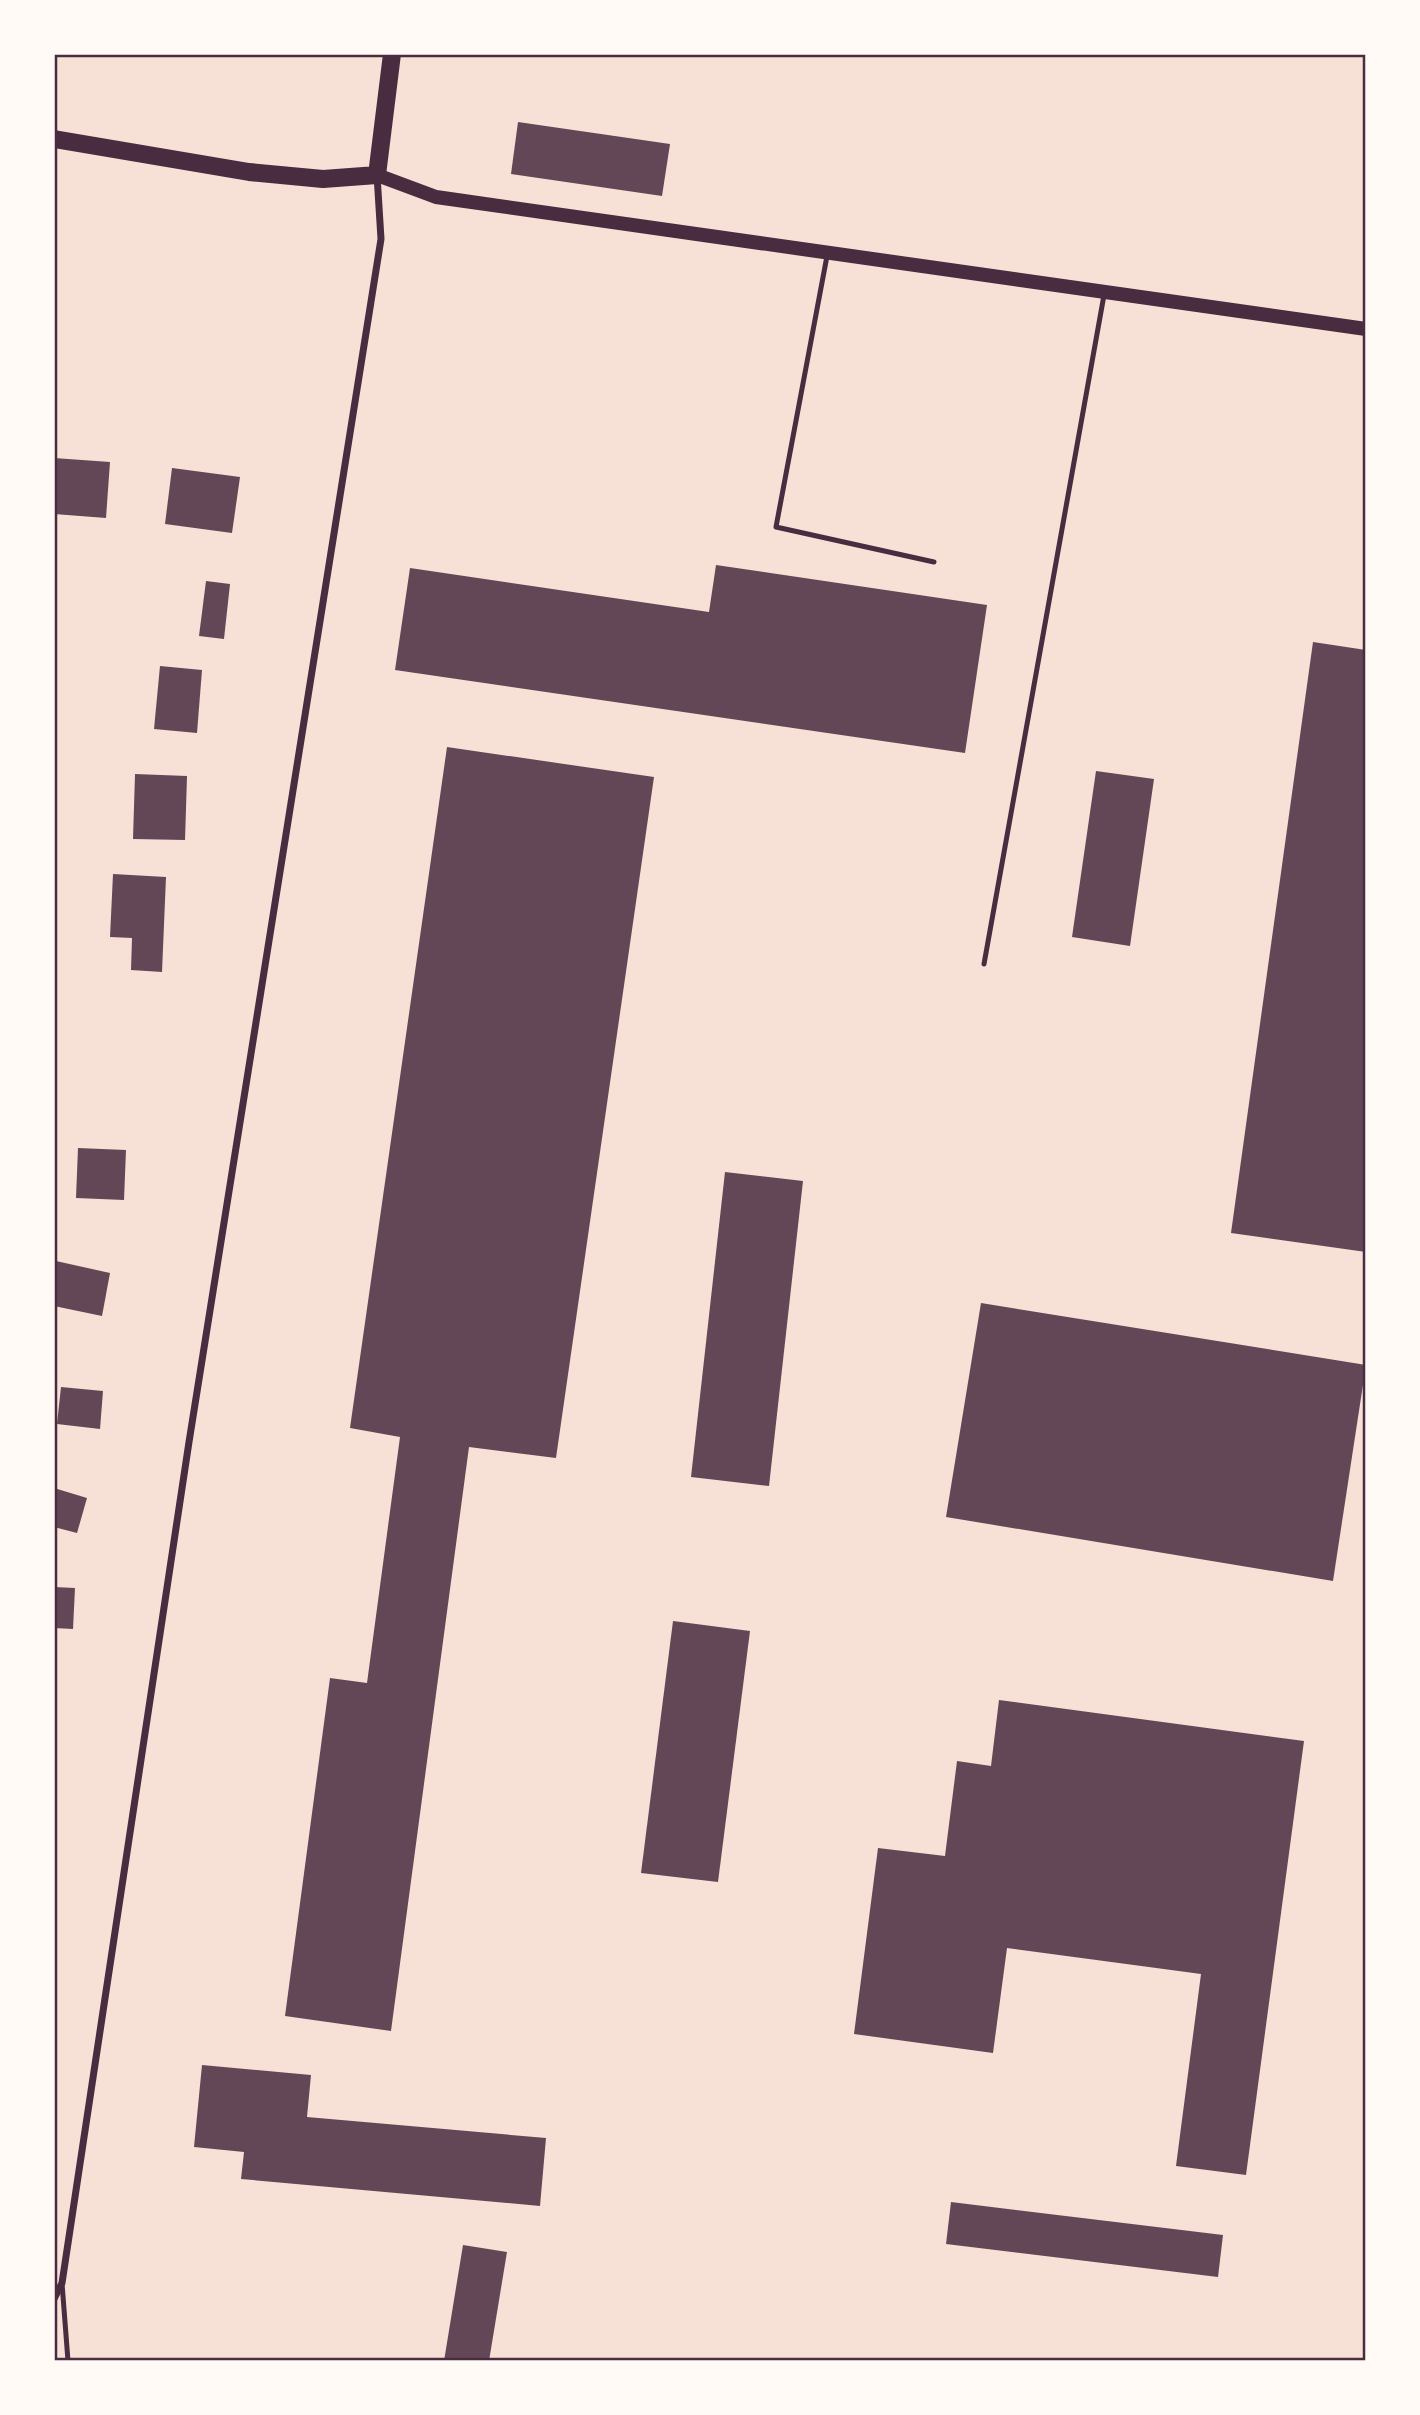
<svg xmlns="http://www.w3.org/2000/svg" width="1420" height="2415" viewBox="0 0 1420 2415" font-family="Lato,sans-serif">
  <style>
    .building { fill: #644757 }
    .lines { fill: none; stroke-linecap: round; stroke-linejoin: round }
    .service { stroke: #4a2c40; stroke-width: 5 }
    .minor { stroke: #4a2c40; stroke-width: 7 }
    .secondary { stroke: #4a2c40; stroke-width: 14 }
    .primary { stroke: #4a2c40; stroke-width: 18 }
    .neatline { fill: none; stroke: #4a2c40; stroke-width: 2.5 }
  </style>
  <rect width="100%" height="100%" fill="#f7e1d7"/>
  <g class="building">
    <path d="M518,122L670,144L662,196L511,174Z"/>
    <path d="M54,458L110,462L106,518L54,514Z"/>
    <path d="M172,468L240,477L232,533L165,524Z"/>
    <path d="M716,565L987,605L965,753L395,670L410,568L709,612Z"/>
    <path d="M206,581L230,584L224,639L199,636Z"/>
    <path d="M1313,642L1366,650V1252L1231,1233Z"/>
    <path d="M160,666L202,670L197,733L154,729Z"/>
    <path d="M447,747L654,777L556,1458L469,1447L391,2031L285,2016L330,1678L367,1683L400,1437L350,1428Z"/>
    <path d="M1096,771L1154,779L1130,946L1072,937Z"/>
    <path d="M135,774L187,776L185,840L133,839Z"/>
    <path d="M113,874L166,877L162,972L131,970L132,938L110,937Z"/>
    <path d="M78,1148L126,1150L124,1200L76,1198Z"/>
    <path d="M725,1172L803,1181L769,1486L691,1477Z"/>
    <path d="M56,1261L110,1273L102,1316L54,1306Z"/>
    <path d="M981,1303L1366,1365L1333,1581L946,1517Z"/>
    <path d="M61,1387L103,1391L100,1429L57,1424Z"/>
    <path d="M54,1488L87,1498L77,1533L54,1527Z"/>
    <path d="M54,1587L75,1588L73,1629L54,1628Z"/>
    <path d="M673,1621L750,1631L718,1882L641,1873Z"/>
    <path d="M999,1700L1304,1741L1246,2175L1176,2166L1201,1974L1007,1948L993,2053L854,2034L878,1848L945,1856L957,1761L991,1766Z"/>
    <path d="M202,2065L311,2075L307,2117L546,2138L540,2206L241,2179L244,2152L194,2147Z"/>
    <path d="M951,2202L1223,2235L1218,2277L946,2244Z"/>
    <path d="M463,2245L507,2252L489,2361H444Z"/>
  </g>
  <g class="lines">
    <g class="service">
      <path d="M827,256L776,527L934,562"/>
      <path d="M984,964L1104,295"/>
      <path d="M62,2283L68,2361"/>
    </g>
    <path class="minor" d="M54,2299L62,2283L189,1442L381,239L377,175"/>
    <path class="secondary" d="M377,175L436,197L1366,329"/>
    <path class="primary" d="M54,139L249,172L323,179L377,175L392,54"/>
  </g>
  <rect width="1420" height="2415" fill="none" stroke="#fffaf5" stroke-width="112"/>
  <rect x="56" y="56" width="1308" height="2303" class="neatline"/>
</svg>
